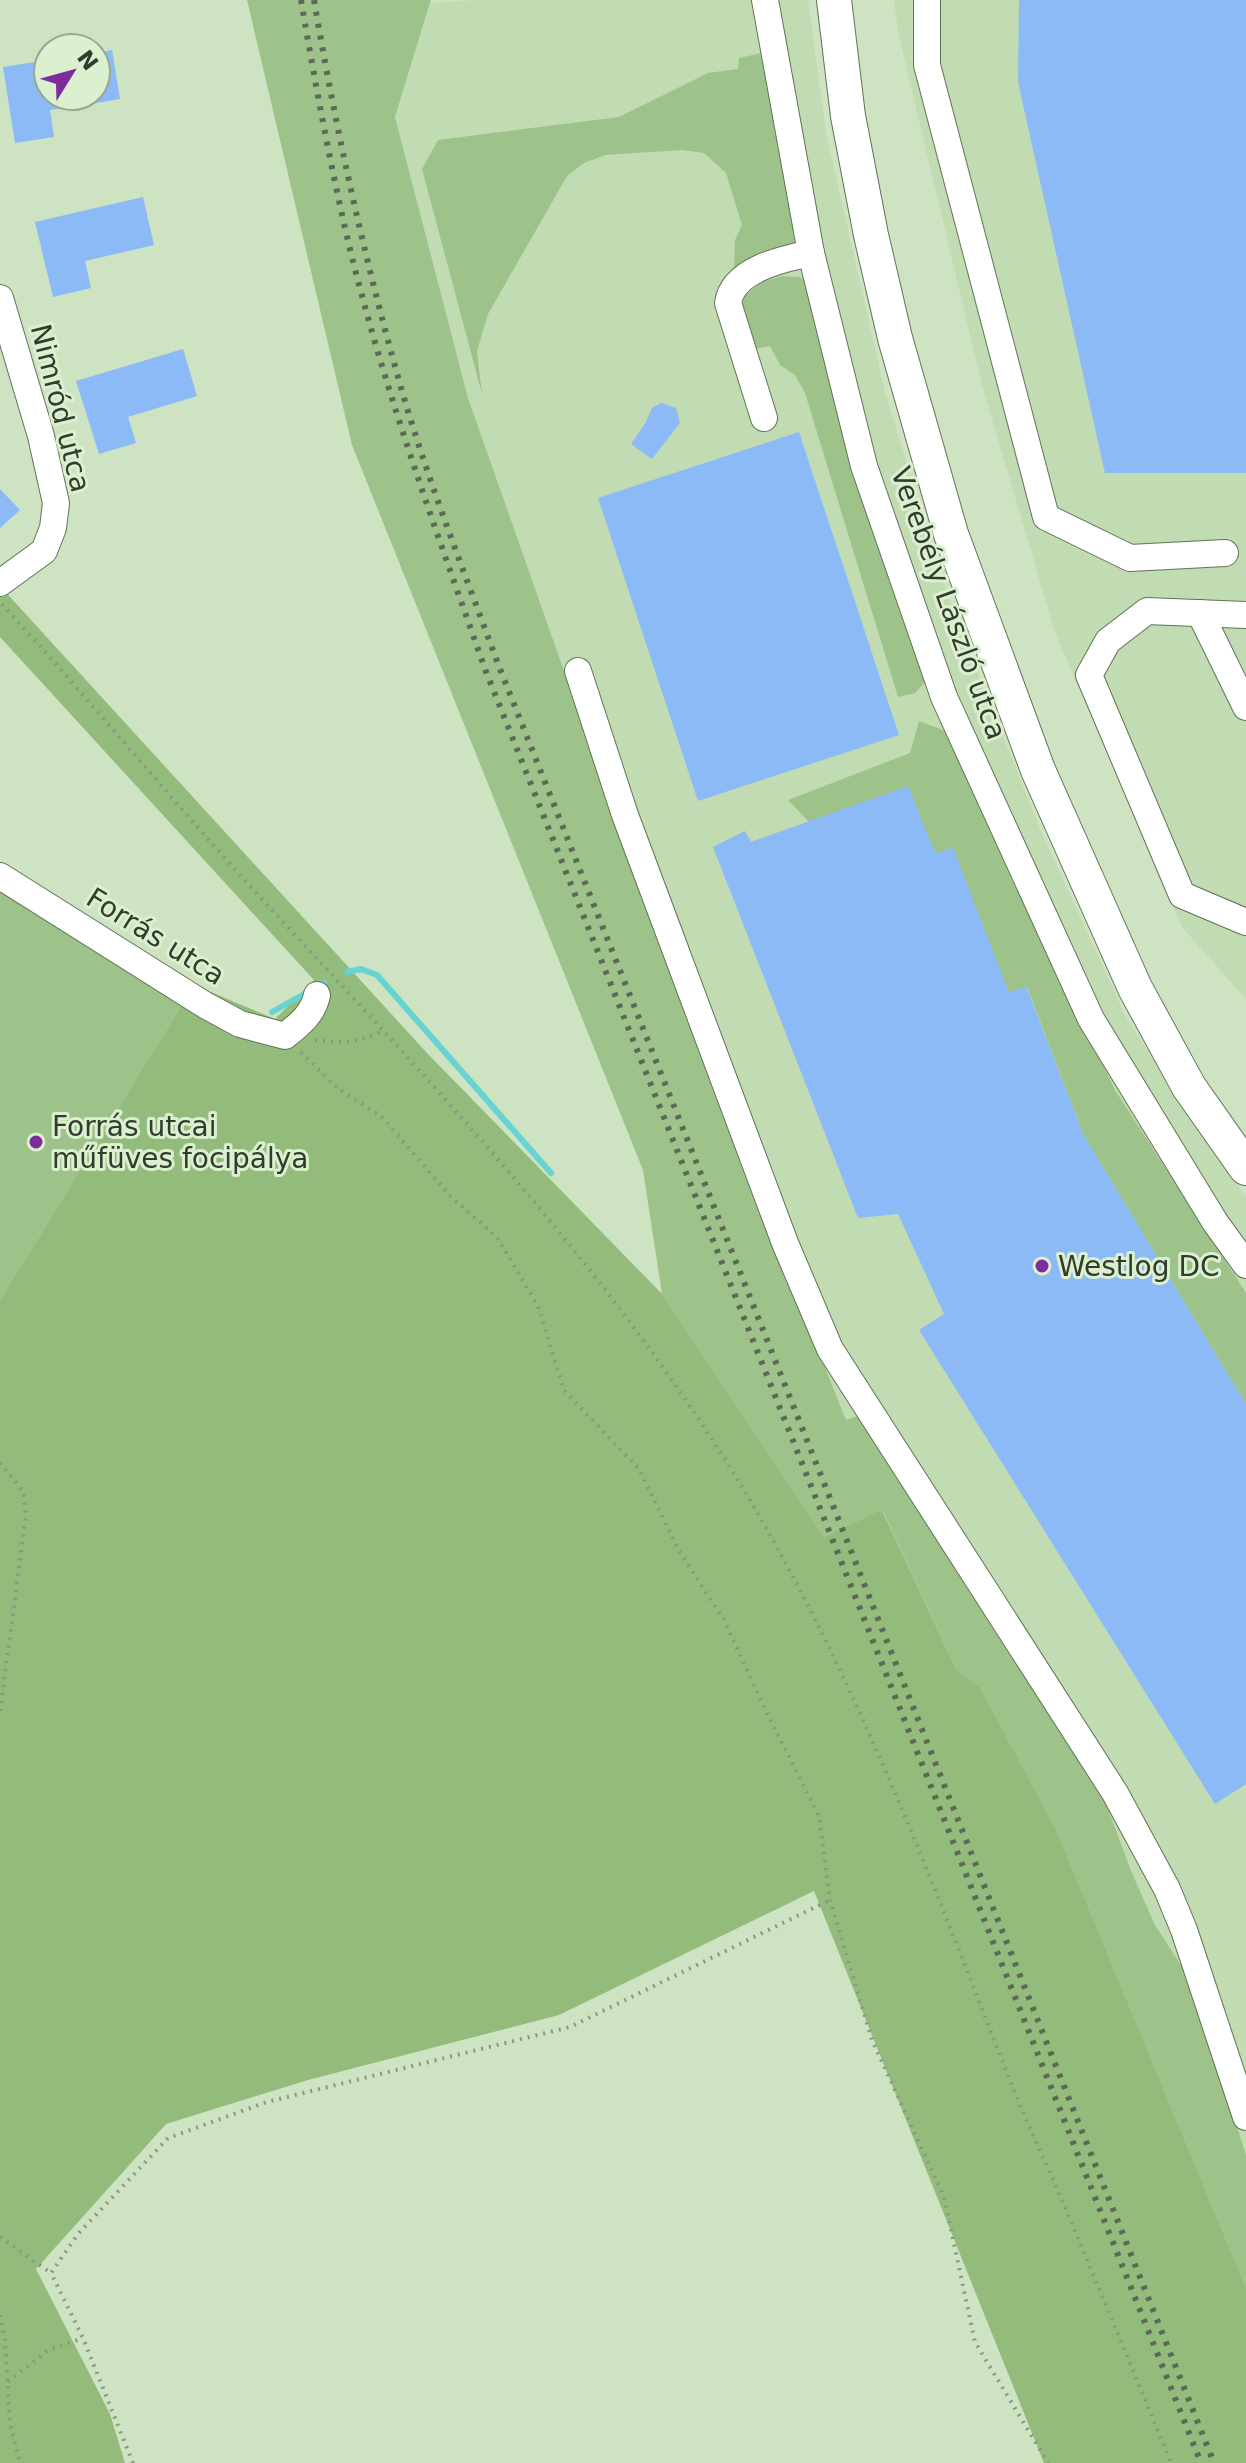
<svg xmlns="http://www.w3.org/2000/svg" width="1246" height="2463" viewBox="0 0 1246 2463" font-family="'DejaVu Sans',sans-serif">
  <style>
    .built { fill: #c1dbb3 }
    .green { fill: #9ec38a }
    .forest { fill: #93bc7c }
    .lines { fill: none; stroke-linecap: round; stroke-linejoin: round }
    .stream { stroke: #67d3d2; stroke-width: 6 }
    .building { fill: #8bbaf6 }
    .minor-casing { stroke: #607456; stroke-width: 28 }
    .major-casing { stroke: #607456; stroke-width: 36 }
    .path { stroke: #889880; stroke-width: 4; stroke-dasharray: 2 6; stroke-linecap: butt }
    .minor { stroke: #fff; stroke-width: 26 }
    .major { stroke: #fff; stroke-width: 34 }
    .rail { stroke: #5d6856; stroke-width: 6; stroke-dasharray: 4 8; stroke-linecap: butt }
    .poi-dot { fill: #7d2c9c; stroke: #daf0ce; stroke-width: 3 }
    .labels { text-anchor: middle; stroke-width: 6; stroke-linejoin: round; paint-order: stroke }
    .street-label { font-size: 28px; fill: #333b2e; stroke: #daf0ce }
    .poi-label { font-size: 28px; fill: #333b2e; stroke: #daf0ce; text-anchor: start }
  </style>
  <rect width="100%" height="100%" fill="#cde3c2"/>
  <g class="built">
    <path d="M477,0H808L826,133L885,392L953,611L1041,831L1125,1015L1190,1119L1246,1197V2288L1056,1829L980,1687L846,1421L741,1157L594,756L468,398L395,117L431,3Z"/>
    <path d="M894,0H1246V999L1182,927L1055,632L982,385L898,32Z"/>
  </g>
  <g class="green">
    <path d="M247,0H431L395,117L468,398L594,756L741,1157L846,1420L868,1412L1099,1784L1131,1871L1155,1925L1190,1979L1246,2155V2288L1056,1829L980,1687L956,1669L883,1511L824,1537L662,1294L643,1170L352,445Z"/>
    <path d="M779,49L807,226L794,244L760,253L734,272L735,240L742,225L726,173L704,153L682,150L605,155L584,163L567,176L488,314L477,351L482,394L422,169L438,140L619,117L708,73L738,69L739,58Z"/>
    <path d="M782,276L800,277L815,285L928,679L915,693L898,697L805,393L795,375L780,365L770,346L754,349L739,301L762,282Z"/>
    <path d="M919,721L943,730L965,747L1002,851L1115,1090L1246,1293V1404L1084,1136L1027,987L1009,993L946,853H935L809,822L788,800L910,753Z"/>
    <path d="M0,869L194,985L0,1300Z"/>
  </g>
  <path class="forest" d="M0,586L427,1053L662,1294L824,1537L882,1510L956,1669L980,1687L1056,1829L1246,2288V2463H1044L814,1891L559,2015L308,2080L166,2124L36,2269L110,2414L125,2463H0V1300L194,985L275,1019L314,980L0,637Z"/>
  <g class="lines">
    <g class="stream">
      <path d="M347,972L361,969L377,975L551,1173"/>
      <path d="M272,1012L324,983"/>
    </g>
  </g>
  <g class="building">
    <path d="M1019,0H1246V473H1105L1018,82Z"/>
    <path d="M112,50L120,99L96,103V53Z"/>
    <path d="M48,60V96H81V105L50,110L54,137L15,143L3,67Z"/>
    <path d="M143,197L154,245L85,261L91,288L53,297L35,222Z"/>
    <path d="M183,349L197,396L128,417L136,443L99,454L76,381Z"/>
    <path d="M661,403L676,408L680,423L652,459L631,444L646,422L652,408Z"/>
    <path d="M799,432L899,735L698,801L598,498Z"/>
    <path d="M0,489L20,510L0,528Z"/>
    <path d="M908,786L935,853L953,848L1009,993L1026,986L1084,1136L1246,1404V1784L1215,1804L919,1330L944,1314L898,1214L858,1218L713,847L745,831L751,842Z"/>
  </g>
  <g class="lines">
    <g class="minor-casing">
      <g id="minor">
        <path d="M765,0L811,253L864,466L944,697L1091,1019L1215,1222L1246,1265"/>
        <path d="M927,0V65L1046,517L1130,558L1225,553"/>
        <path d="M0,298L41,436L56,503L53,528L44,551L0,583"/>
        <path d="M764,418L728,303C733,269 783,259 811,253"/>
        <path d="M1200,613L1246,707"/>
        <path d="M1246,615L1147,611L1108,641L1089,675L1182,895L1246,922"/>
        <path d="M578,671L625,815L785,1243L830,1349L1115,1793L1167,1889L1184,1930L1246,2117"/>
        <path d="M0,876L205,1005L240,1024L285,1036C300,1024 313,1014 317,995"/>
      </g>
    </g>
    <g class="major-casing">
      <path id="major" d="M834,0L848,116L871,235L895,338L951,534L1038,770L1135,988L1189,1087L1246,1168"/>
    </g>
    <g class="path">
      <path d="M2,604C90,700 172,801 260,897C436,1088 618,1278 751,1502C859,1684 934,1887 1011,2083C1027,2124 1047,2164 1064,2205C1100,2291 1136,2377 1171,2463"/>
      <path d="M315,1040C342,1043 358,1043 383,1031"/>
      <path d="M301,1052L337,1088L382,1117L450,1196L497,1237L538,1306L564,1390L639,1469L679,1551L724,1620L764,1707L819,1816L830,1900L872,2040L944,2197L975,2342L1048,2463"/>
      <path d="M0,1463L23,1491L26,1515L0,1712"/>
      <path d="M0,2237L51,2273"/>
      <path d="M0,2315L5,2340L10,2424L20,2463"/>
      <path d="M8,2382L47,2351L83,2338"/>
      <path d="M133,2463L83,2338L51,2273L78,2234L168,2138L267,2102L570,2027L830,1900"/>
    </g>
    <use href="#minor" class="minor"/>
    <use href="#major" class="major"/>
    <g class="rail">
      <path d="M301,0C315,82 330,164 349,245C384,390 436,530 485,669L1201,2463"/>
      <path d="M314,0C336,130 364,257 400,384C427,479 464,571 498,664L1214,2463"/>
    </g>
  </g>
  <g class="poi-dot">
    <circle cx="36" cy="1142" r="8"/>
    <circle cx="1042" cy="1266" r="8"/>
  </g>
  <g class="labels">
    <g class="street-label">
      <text transform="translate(61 408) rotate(76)" y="10">Nimród utca</text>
      <text transform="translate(949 603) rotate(70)" y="10">Verebély László utca</text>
      <text transform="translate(156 936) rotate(32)" y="10">Forrás utca</text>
    </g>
    <g class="poi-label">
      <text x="52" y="1136">Forrás utcai<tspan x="52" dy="32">műfüves focipálya</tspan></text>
      <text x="1058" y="1276">Westlog DC</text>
    </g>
  </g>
  <g transform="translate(72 72) rotate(53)"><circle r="38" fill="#daf0ce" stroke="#97a88e" stroke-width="2"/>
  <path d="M0-6L14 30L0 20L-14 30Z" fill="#7d2c9c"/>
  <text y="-12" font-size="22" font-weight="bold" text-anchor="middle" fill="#333b2e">N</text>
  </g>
</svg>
